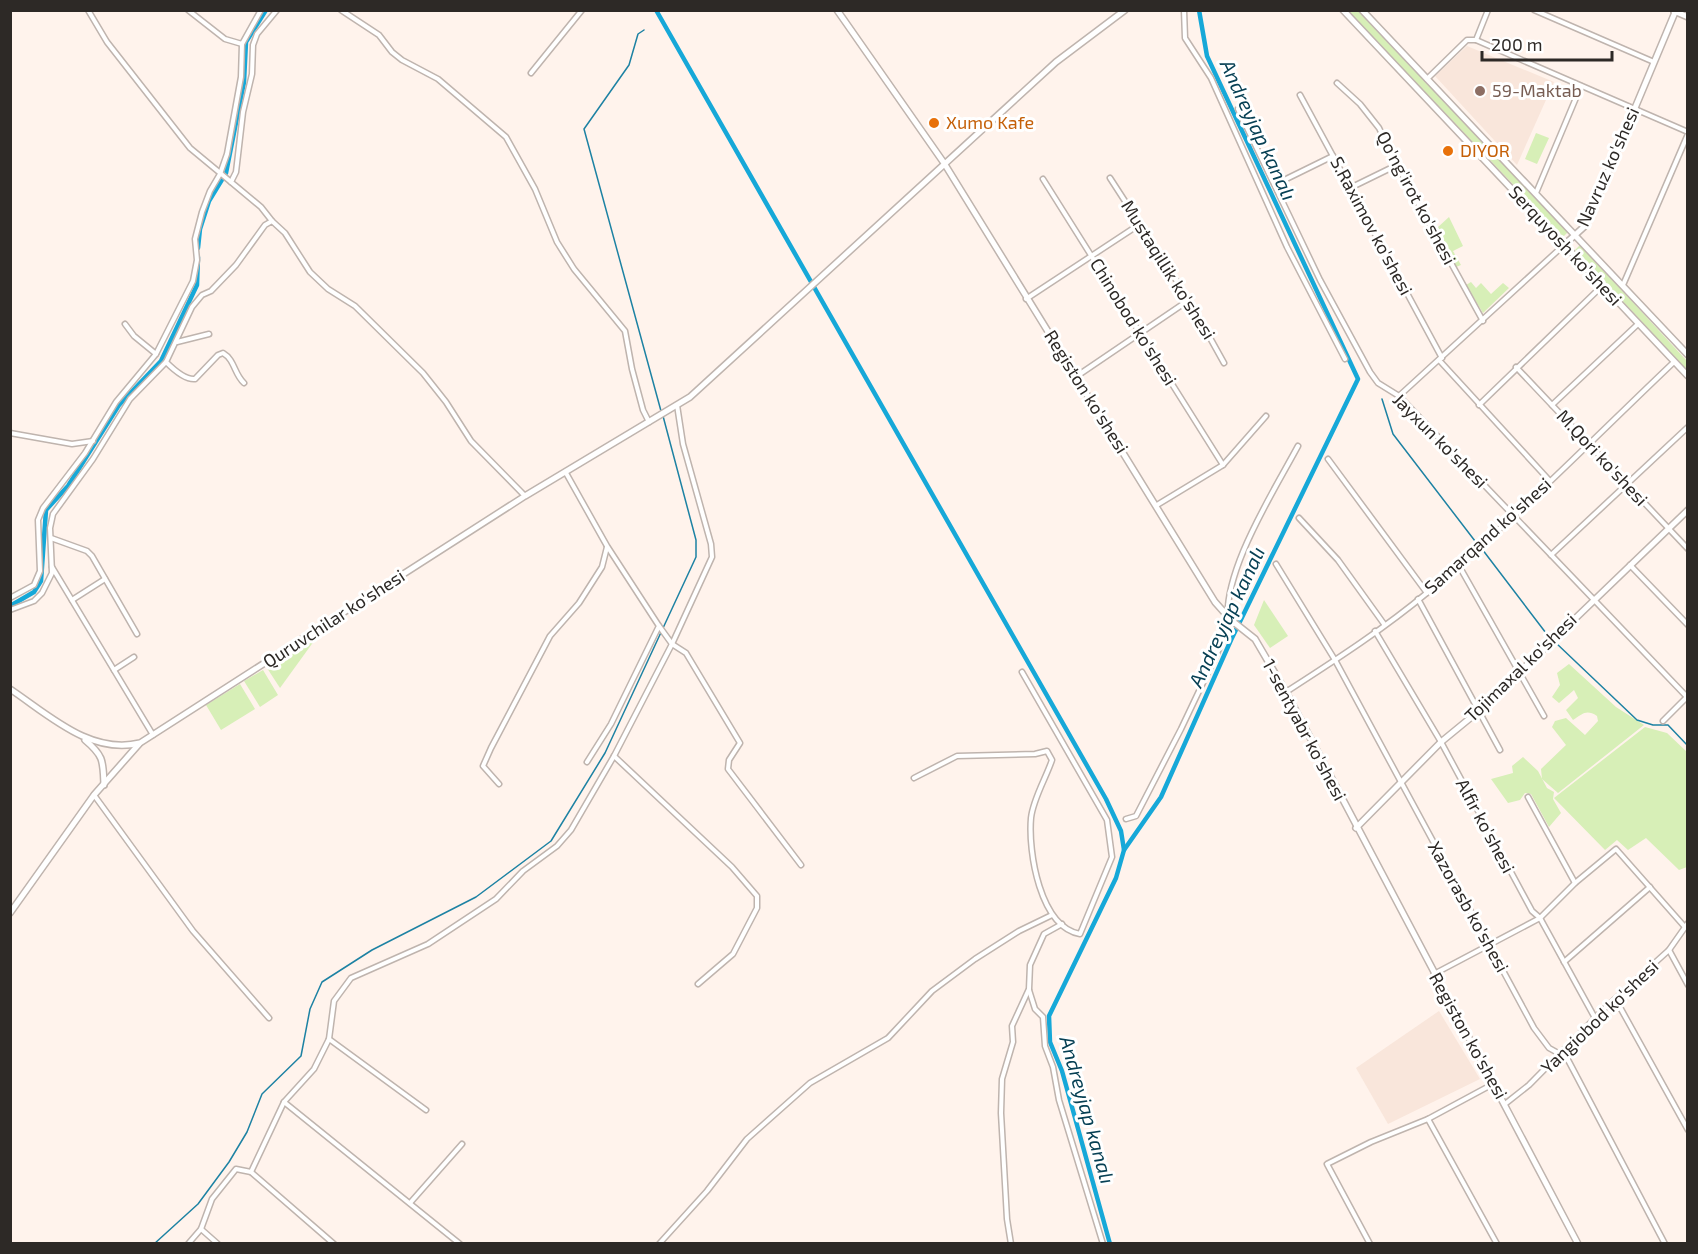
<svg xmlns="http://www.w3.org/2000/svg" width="1698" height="1254" viewBox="0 0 1698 1254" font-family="'Exo 2',sans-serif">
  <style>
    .built { fill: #f9e6db }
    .green { fill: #d7efb7 }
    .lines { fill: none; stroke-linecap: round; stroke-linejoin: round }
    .stream { stroke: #1d82a3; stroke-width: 1.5 }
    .canal { stroke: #16a8d8; stroke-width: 4.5 }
    .street-casing { stroke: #bfb4ae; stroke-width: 7 }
    .secondary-casing { stroke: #bfb4ae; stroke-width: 8 }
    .street { stroke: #fff; stroke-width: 4 }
    .secondary { stroke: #fff; stroke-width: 5 }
    .education-dot { fill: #8d6e63; stroke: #fff; stroke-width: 2 }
    .food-dot { fill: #e8710a; stroke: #fff; stroke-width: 2 }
    .labels { text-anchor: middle; stroke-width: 6; stroke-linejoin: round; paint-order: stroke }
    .education-label { font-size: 18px; fill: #785e54; stroke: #fff; text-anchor: start }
    .food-label { font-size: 18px; fill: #c56008; stroke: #fff; text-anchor: start }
    .street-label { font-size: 18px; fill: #2d2926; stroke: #fff }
    .water-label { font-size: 20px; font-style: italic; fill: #074054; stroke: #fff }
  </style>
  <rect width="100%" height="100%" fill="#fff3ec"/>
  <g class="built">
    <path d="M1467,46L1554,82L1517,165L1435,76Z"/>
    <path d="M1439,1011L1480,1079L1388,1124L1356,1068Z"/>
  </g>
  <g class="green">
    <path d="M1348,11H1358L1568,232L1563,237Z"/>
    <path d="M1536,133L1549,138L1537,164L1525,159Z"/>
    <path d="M1449,217L1463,246L1453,251L1461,265L1456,267L1437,228Z"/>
    <path d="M1580,245L1687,361V370L1575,250Z"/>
    <path d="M1471,282L1476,288L1481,283L1491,294L1503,283L1509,288L1483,313L1466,285Z"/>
    <path d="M1264,600L1288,636L1270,648L1254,625Z"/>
    <path d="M314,641L280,688L267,668Z"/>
    <path d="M1569,664L1616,707L1644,725L1558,793L1542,779L1541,769L1566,745L1552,727L1555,721L1566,718L1585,735L1598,721L1597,716C1586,709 1583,714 1573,720L1566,710L1578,698L1574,690L1559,703L1552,697L1560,685L1557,673Z"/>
    <path d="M263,670L278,695L260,707L244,681Z"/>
    <path d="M240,684L255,709L221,730L206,705Z"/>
    <path d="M1645,727L1667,733L1687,752V867L1679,870L1646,838L1628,850L1617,840L1605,850L1554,798Z"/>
    <path d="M1523,757L1538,771L1547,788L1554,792L1553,799L1561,813L1549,827L1531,794L1525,793L1520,800L1508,803L1491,779L1513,773L1512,766Z"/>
  </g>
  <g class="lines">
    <g class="stream">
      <path d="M673,11L674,10"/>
      <path d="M644,30L638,34L629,65L584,129L661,411"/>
      <path d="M1382,399L1393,434L1475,541"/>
      <path d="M1482,549L1549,637"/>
      <path d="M1556,643L1637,720L1653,725H1668L1688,746"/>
      <path d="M154,1244L198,1204L229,1162L247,1132L262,1094L301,1056L310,1009L322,982L372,950L476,897L551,841L605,753L696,557V540L663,416"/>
    </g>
    <g class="canal">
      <path d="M656,10L1106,799L1121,831L1124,850"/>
      <path d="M198,248L200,229L209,201L226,173L244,82L246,42L266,10"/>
      <path d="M10,606L34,592L41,581L46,510L68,486L119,405L161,361L197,285L198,257"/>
      <path d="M1110,1244L1062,1071L1050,1042L1049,1016L1116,878L1124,850L1161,797L1231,640L1358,379L1207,56L1199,10"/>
    </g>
    <g class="street-casing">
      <g id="street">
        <path d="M88,10L107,42L190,148L231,182"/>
        <path d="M188,10L225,39L242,44"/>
        <path d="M341,10L379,35L392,52L402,60L438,79L506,137L535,189L557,242L574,269L625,331L632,369L643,410L649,422"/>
        <path d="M1184,10L1185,38L1211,78L1287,247L1345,359"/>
        <path d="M1534,10L1654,62"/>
        <path d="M1476,40L1688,132"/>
        <path d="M531,73L582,10"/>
        <path d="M1427,79L1467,40H1476L1488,10"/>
        <path d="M1337,83L1360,104L1379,128L1397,165L1483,321"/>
        <path d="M1300,95L1442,358"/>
        <path d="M1238,109L1320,280L1370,372L1378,383L1399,396L1688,698"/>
        <path d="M1110,178L1189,300L1224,363"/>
        <path d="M1043,179L1223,465"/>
        <path d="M1276,184L1333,156"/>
        <path d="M1350,188L1397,165"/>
        <path d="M1536,193L1581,86"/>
        <path d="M272,221L261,207L231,182L236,172L243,112L252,74L253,45L257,34L277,10"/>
        <path d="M1623,285L1688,134"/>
        <path d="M1026,299L1140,224"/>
        <path d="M125,324L134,336L156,354"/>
        <path d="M177,342L209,334"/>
        <path d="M1439,360L1549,480"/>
        <path d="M1516,367L1688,549"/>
        <path d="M1077,376L1189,300"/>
        <path d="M244,383C234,374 235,360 223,353L218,355L195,379C185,380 173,369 166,362L192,307L202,295L211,291L236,265L265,225L272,221L285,233L310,272L328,289L355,306L423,373L446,402L471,441L525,496"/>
        <path d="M1399,396L1564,245"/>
        <path d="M1479,405L1602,286"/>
        <path d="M1552,405L1638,324"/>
        <path d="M10,433L72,444L93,441"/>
        <path d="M1328,459L1427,593"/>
        <path d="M566,473L607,546L659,626L611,724L587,762"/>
        <path d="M1157,505L1223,465L1266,416"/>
        <path d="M1299,518L1338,560L1384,624"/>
        <path d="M51,538L87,551L92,556L137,634"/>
        <path d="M1551,555L1688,427"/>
        <path d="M1276,564L1335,660L1534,1028L1549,1048L1567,1058L1665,1244"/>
        <path d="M1458,564L1544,716"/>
        <path d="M1630,565L1688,625"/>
        <path d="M52,567L153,735"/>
        <path d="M10,598L34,585L40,571L38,520L43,508L85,453L116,402L156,354L193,281L197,260L195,239L202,212L210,191L220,174L227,154L241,77L242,44L261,10"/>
        <path d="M1418,599L1500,750"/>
        <path d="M72,600L105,579"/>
        <path d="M10,610L34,601L42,593L52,573L50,528L53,514L93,459L130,399L166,362"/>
        <path d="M659,626L672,644L686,653L740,743L729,760L728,769L801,865"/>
        <path d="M1375,631L1441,742L1532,911L1540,918L1595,1018"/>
        <path d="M114,670L134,657"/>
        <path d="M1286,692C1334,661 1384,629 1428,592C1514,520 1593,439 1674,362"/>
        <path d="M1663,721L1687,697"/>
        <path d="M614,756L732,867L757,896V908L733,954L698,984"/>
        <path d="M914,778L957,756L1035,754L1047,751L1052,760C1046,778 1033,799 1031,818C1028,852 1040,927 1080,934L1112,857L1107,820L1022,672"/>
        <path d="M499,784L483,766L491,748L550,636L579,603L602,567L607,547"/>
        <path d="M94,795L193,931L269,1018"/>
        <path d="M1528,797L1575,883"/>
        <path d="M1126,819L1136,816L1181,729L1229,628C1218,578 1274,491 1298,446"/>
        <path d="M1669,950L1688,985"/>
        <path d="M1564,962L1650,887"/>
        <path d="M1434,974L1540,918L1575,883L1616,849L1684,926"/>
        <path d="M1029,990L1035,1009L1043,1017L1045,1046L1053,1067L1059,1100L1103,1244"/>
        <path d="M1616,1000L1688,1130"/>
        <path d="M329,1039L426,1110"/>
        <path d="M284,1102L460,1244"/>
        <path d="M1505,1104L1529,1085L1605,1008L1669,950L1688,923"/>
        <path d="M1428,1119L1497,1244"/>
        <path d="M251,1172L334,1244"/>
        <path d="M410,1203L462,1144"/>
        <path d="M201,1229L218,1244"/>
        <path d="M188,1244L201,1229L212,1199L236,1169L251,1172L284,1102L314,1069L329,1039L334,1001L351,978L428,944L496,899L523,871L557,846L571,830L614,756L672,644L712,557L711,544L683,444L677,405"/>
        <path d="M659,1244L707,1191L747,1139L810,1083L888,1038L932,991L975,959L1019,931L1052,915"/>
        <path d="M1011,1244L1007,1219L1001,1113L1002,1079L1013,1042L1012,1026L1029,989L1030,965L1044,934L1062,924"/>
        <path d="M1370,1244L1327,1164L1371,1142L1428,1119L1493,1084"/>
      </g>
    </g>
    <g class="secondary-casing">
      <g id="secondary">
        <path d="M837,10L944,163L1215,602L1231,620L1255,639L1286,692L1578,1244"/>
        <path d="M1343,10L1688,376"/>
        <path d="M1362,10L1688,355"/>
        <path d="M1674,11L1688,17"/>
        <path d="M1564,245L1586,225L1676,10"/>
        <path d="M10,689C49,715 90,755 140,743L525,496L690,397L1056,62L1125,10"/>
        <path d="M85,740C104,756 103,761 104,785"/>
        <path d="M1356,828L1441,742L1480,710L1688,510"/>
        <path d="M10,913L94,795L139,744"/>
      </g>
    </g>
    <use href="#street" class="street"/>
    <use href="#secondary" class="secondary"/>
  </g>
  <circle class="education-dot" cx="1480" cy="91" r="6"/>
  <g class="food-dot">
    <circle cx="934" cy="123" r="6"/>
    <circle cx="1448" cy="151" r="6"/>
  </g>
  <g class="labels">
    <g class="education-label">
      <text x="1492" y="97">59-Maktab</text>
    </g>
    <g class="food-label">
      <text x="946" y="129">Xumo Kafe</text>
      <text x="1460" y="157">DIYOR</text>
    </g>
    <g class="street-label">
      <text transform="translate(1608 167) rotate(-66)" y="6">Navruz ko'shesi</text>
      <text transform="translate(1416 198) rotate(62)" y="6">Qo'ng'irot ko'shesi</text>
      <text transform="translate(1371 226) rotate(62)" y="6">S.Raximov ko'shesi</text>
      <text transform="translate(1565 246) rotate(47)" y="6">Serquyosh ko'shesi</text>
      <text transform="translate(1168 270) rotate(58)" y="6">Mustaqillik ko'shesi</text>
      <text transform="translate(1133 322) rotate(58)" y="6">Chinobod ko'shesi</text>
      <text transform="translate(1086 392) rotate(58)" y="6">Registon ko'shesi</text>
      <text transform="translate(1440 441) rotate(45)" y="6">Jayxun ko'shesi</text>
      <text transform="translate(1602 458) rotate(47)" y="6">M.Qori ko'shesi</text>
      <text transform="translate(1488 536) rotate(-42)" y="6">Samarqand ko'shesi</text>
      <text transform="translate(334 619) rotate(-33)" y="6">Quruvchilar ko'shesi</text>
      <text transform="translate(1521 668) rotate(-44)" y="6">Tojimaxal ko'shesi</text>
      <text transform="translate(1304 730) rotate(62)" y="6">1-sentyabr ko'shesi</text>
      <text transform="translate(1485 826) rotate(62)" y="6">Alfir ko'shesi</text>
      <text transform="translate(1468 907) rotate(61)" y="6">Xazorasb ko'shesi</text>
      <text transform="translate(1600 1017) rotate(-44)" y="6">Yangiobod ko'shesi</text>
      <text transform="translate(1468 1036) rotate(61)" y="6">Registon ko'shesi</text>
    </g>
    <g class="water-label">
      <text transform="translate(1258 130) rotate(65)" y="7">Andreyjap kanalı</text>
      <text transform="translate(1227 617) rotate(-65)" y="7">Andreyjap kanalı</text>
      <text transform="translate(1087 1110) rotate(74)" y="7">Andreyjap kanalı</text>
    </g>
  </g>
  <rect width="1698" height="1254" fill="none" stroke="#2d2926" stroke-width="24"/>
  <path d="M1482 51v9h130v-9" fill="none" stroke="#2d2926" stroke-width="3"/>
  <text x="1491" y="51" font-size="18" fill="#2d2926" stroke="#ffffff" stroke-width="4.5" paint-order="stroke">200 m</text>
</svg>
